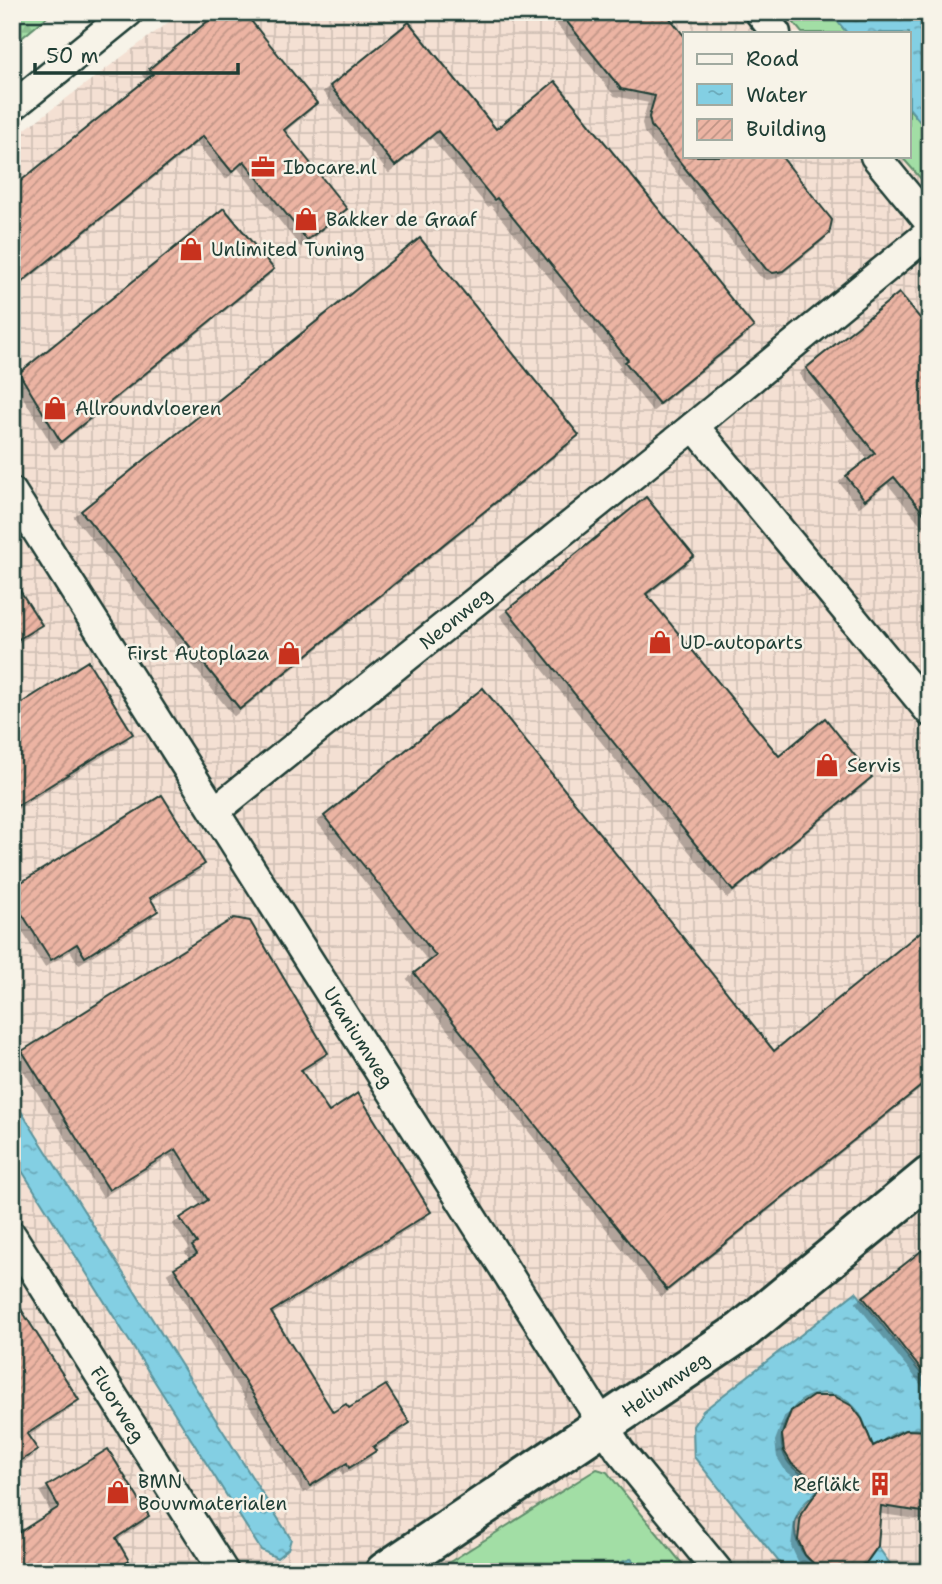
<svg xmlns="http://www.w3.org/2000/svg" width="942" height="1584" viewBox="0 0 942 1584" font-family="'Shantell Sans',sans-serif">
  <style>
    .industrial { fill: url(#industrial-grid); fill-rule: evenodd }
    .grass { fill: #a2dea5; stroke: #608e6c; stroke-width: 2 }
    .forest { fill: url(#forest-firs); stroke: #608e6c; stroke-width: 2 }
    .water { fill: url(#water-ripples); stroke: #5b959d; stroke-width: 2 }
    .building { fill: url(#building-hatch); stroke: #1f3d34; stroke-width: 2; filter: url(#shadow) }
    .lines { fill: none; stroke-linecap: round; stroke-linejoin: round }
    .street-casing { stroke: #1f3d34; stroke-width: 33 }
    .secondary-casing { stroke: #1f3d34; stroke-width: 44 }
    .street { stroke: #f7f3e8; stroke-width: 28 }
    .secondary { stroke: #f7f3e8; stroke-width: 38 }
    .labels { text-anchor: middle; stroke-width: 5; stroke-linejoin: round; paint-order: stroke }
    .poi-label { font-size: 19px; fill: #1f3d34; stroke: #f7f3e8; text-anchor: start }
    .street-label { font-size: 19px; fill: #1f3d34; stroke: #f7f3e8 }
  </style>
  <defs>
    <pattern id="industrial-grid" width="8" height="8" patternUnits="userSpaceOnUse" patternTransform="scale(1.75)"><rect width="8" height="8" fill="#f4e0d3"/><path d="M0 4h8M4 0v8" fill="none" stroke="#d1c1b6"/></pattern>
    <pattern id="forest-firs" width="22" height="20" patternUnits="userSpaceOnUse" patternTransform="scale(1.75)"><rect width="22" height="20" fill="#a2dea5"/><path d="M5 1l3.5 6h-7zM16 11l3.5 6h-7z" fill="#8bbf8f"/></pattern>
    <pattern id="water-ripples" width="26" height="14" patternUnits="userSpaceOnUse" patternTransform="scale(1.75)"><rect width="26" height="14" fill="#83cfe3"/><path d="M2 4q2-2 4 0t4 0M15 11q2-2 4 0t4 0" fill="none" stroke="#6ba9b9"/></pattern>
    <pattern id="building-hatch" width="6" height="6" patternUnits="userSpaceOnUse" patternTransform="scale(1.75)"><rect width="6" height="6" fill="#ecb4a3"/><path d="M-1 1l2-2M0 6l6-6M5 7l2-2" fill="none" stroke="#bf9486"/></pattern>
    <filter id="shadow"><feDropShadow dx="-6" dy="6" stdDeviation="0" flood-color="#0004"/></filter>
  </defs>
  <rect width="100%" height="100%" fill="#f7f3e8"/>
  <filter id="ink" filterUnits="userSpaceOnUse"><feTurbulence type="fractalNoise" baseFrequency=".0143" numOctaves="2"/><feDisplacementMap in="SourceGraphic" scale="14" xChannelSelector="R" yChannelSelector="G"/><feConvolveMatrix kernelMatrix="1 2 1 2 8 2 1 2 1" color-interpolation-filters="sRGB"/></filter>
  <g filter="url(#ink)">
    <path class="industrial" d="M182,12H930V1572H12V139ZM685,33H909V156H685Z"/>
    <g class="grass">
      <path d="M785,12H830L847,33H802Z"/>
      <path d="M909,108L930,134V189L901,156H909Z"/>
      <path d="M597,1469L607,1472L689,1572H643L631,1559L594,1572H434Z"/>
    </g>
    <path class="forest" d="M12,12H53L12,46Z"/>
    <g class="water">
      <path d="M830,12H930V134L909,108V33H847Z"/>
      <path d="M12,1097L291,1539L288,1549L277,1558L261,1550L12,1155Z"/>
      <path d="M856,1292L930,1385V1431C907,1425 887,1432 874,1452C868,1437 865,1415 851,1404C793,1358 740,1477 830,1480C823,1490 813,1494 805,1503C783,1529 800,1560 827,1572H787L694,1457L693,1426L703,1411Z"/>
      <path d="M878,1547L896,1572H849L867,1562Z"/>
      <path d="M631,1559L643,1572H594Z"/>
    </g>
    <g class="building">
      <path d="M219,12H244L317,103L284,130L347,209L307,240L244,161L232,172L203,136L12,290V188L153,74L149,69Z"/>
      <path d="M559,12H665L685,37V156H781L832,220L829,234L783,271L773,273L766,269L651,126L649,117L655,96L621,89Z"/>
      <path d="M409,22L496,129L555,81L754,327L659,404L625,362L628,360L497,198L494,200L438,131L395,166L330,86Z"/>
      <path d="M224,208L274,269L61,442L19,373Z"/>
      <path d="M420,238L579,435L240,709L81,511Z"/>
      <path d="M899,293L930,330V521L894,477L865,500L846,476L875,453L806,368Z"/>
      <path d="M646,497L694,556L646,594L779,756L825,718L872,777L733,891L507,610Z"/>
      <path d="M12,578L42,625L12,643Z"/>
      <path d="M88,661L133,734L12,809V709Z"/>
      <path d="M483,688L774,1051L930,924V1079L667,1290L414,973L436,956L324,816Z"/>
      <path d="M162,795L205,864L150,898L158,911L85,957L77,944L51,960L12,898V888Z"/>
      <path d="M234,918L250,921L328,1053L301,1070L329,1112L358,1093L431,1212L271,1312L333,1412L346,1404L349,1408L386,1385L410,1423L373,1447L376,1451L349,1468L347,1463L310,1486L174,1268L197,1254L192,1246L197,1243L180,1218L208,1200L176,1149L109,1190L22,1051Z"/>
      <path d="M930,1244V1381L863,1297Z"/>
      <path d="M12,1295L79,1400L27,1434L38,1450L12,1466Z"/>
      <path d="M813,1396H834L852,1406L862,1419L873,1446L905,1430L930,1431V1513L881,1506L878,1546L866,1563L847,1572L831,1571L816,1566L805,1555L798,1540L801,1514L822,1485L792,1464L784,1451L782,1435L791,1411Z"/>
      <path d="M108,1449L149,1516L116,1538L129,1561L112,1572H12V1537L59,1507L47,1486Z"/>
    </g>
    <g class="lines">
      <g class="street-casing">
        <g id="street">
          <path d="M759,12L776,33"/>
          <path d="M12,107L129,12"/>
          <path d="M875,156L930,223"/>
          <path d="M694,426L930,712"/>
          <path d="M12,492L620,1451L719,1572"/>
          <path d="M215,811L694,426L930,232"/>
          <path d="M12,1236L224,1572"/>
        </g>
      </g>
      <g class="secondary-casing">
        <path id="secondary" d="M385,1572L742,1331L930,1176"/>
      </g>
      <use href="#street" class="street"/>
      <use href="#secondary" class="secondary"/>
    </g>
  </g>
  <defs>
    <g id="office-bare" transform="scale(1.89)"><path d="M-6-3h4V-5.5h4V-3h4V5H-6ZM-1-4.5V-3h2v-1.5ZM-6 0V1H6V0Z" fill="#c8321e" stroke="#f7f3e8" stroke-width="2.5" paint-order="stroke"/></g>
    <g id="shop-bare" transform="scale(1.89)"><path d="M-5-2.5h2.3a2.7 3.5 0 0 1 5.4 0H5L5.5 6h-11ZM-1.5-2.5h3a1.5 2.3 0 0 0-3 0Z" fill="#c8321e" stroke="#f7f3e8" stroke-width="2.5" paint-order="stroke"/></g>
    <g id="building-bare" transform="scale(1.89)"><path d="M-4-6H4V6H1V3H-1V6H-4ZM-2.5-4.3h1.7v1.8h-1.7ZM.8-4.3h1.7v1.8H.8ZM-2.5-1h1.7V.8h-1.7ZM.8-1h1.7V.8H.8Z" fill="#c8321e" stroke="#f7f3e8" stroke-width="2.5" paint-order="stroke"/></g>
  </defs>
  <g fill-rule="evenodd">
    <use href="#office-bare" x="263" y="167"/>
    <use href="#shop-bare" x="306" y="219"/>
    <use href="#shop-bare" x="191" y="249"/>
    <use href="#shop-bare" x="55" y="408"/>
    <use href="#shop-bare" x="660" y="642"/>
    <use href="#shop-bare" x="289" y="653"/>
    <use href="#shop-bare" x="827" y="765"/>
    <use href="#building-bare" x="880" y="1484"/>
    <use href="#shop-bare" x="118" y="1492"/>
  </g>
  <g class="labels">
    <g class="poi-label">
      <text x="283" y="174">Ibocare.nl</text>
      <text x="326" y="226">Bakker de Graaf</text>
      <text x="211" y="256">Unlimited Tuning</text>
      <text x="75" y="415">Allroundvloeren</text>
      <text x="680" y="649">UD-autoparts</text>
      <text x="269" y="660" text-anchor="end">First Autoplaza</text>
      <text x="847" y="772">Servis</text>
      <text x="138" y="1488">BMN<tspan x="138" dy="22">Bouwmaterialen</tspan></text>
      <text x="860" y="1491" text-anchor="end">Refläkt</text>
    </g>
    <g class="street-label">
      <text transform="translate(455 618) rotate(-39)" y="7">Neonweg</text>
      <text transform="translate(359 1037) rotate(58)" y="7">Uraniumweg</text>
      <text transform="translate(665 1384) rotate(-34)" y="7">Heliumweg</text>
      <text transform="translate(118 1404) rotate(58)" y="7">Fluorweg</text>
    </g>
  </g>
  <rect width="942" height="1584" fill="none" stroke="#f7f3e8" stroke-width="42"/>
  <rect x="21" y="21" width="900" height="1542" fill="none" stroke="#1f3d34" stroke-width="2.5" filter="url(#ink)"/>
  <rect x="683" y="32" width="228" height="126" fill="#f7f3e8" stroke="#a1aaa0" stroke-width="2"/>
  <rect x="697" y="54" width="35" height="10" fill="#f7f3e8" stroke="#a1aaa0" stroke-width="2"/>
  <text x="746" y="66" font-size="21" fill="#1f3d34">Road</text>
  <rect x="697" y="84" width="35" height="21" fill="url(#water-ripples)" stroke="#a1aaa0" stroke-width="2"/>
  <text x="746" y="102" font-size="21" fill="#1f3d34">Water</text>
  <rect x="697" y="119" width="35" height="21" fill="url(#building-hatch)" stroke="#a1aaa0" stroke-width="2"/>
  <text x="746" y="136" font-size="21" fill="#1f3d34">Building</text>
  <path d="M35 63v10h203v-10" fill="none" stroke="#1f3d34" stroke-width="3.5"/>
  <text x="46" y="63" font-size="21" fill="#1f3d34" stroke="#f7f3e8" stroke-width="5" paint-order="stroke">50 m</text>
</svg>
